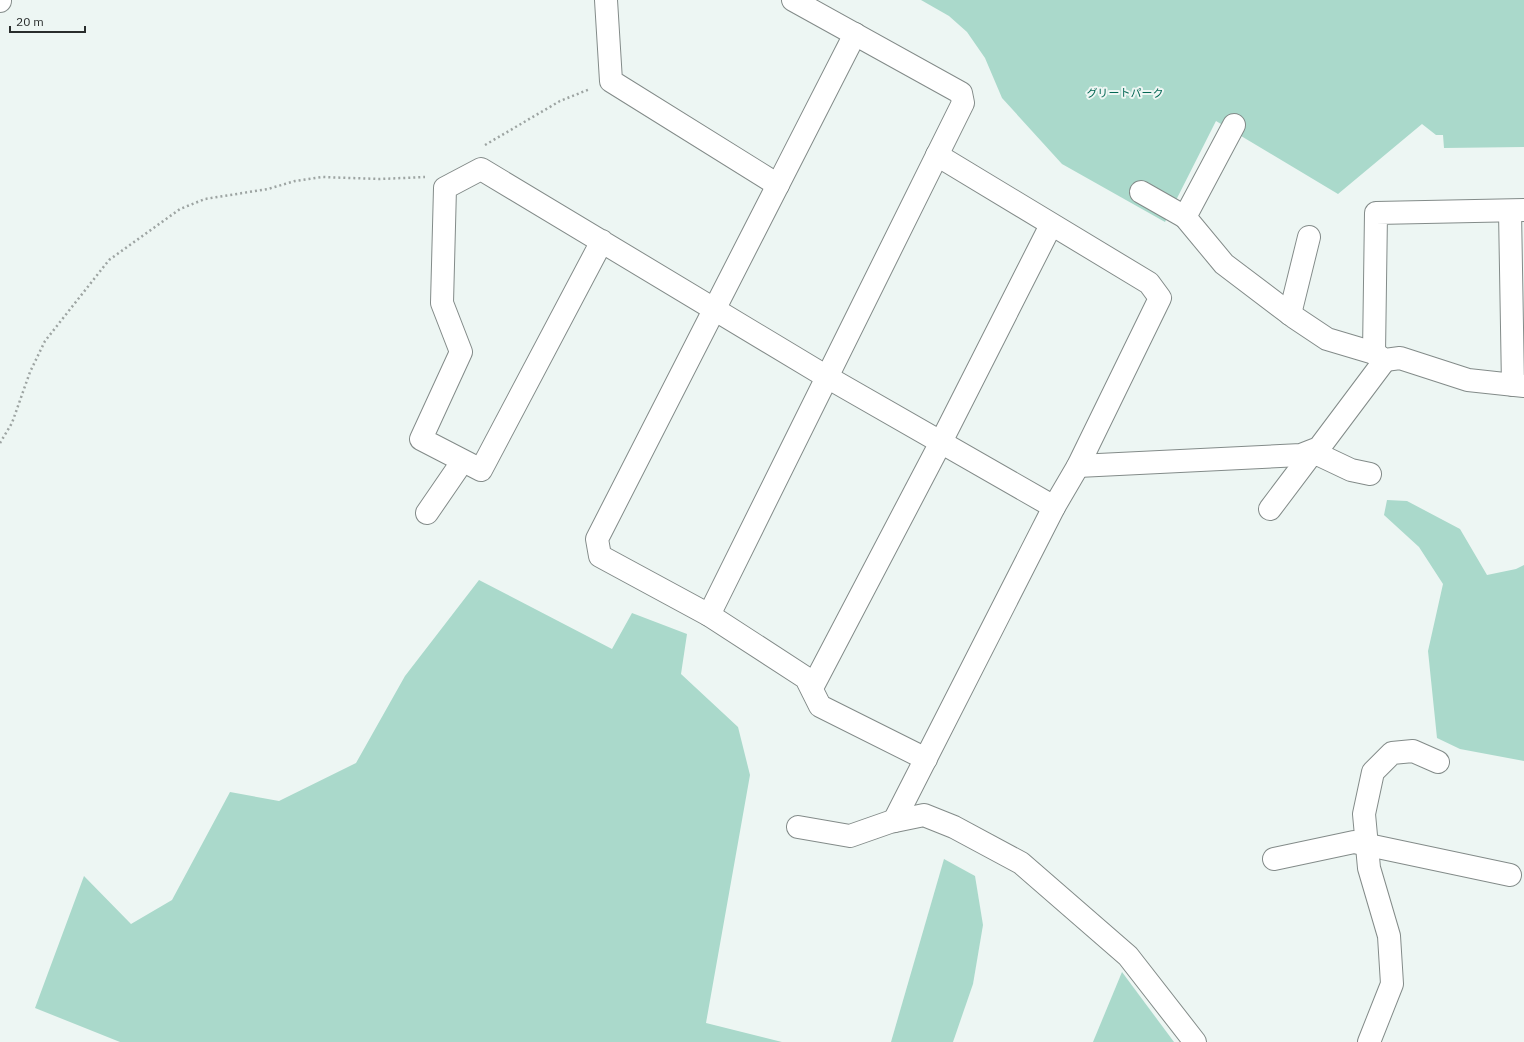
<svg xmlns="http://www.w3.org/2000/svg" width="1524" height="1042" viewBox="0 0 1524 1042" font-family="'IBM Plex Sans','Noto Sans JP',sans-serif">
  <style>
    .green { fill: #aad9cb }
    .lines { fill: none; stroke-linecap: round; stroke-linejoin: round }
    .minor-casing { stroke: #838b89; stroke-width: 24 }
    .path { stroke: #9da4a2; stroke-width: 2.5; stroke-dasharray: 2 3; stroke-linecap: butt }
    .minor { stroke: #fff; stroke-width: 22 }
    .labels { text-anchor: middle; stroke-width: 4; stroke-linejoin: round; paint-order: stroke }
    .park-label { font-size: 11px; fill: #036653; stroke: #edf6f3 }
  </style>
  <rect width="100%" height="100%" fill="#edf6f3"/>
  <g class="green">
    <path d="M921,0H1524V147L1444,148L1443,135H1436L1422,124L1338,194L1216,121L1165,222L1062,164L1002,98L985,58L967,32L949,16Z"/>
    <path d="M1387,500L1407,501L1460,529L1487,575L1516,569L1524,565V761L1460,749L1437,738L1428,651L1443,584L1419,547L1384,515Z"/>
    <path d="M479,580L612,649L632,613L687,634L681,674L738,727L750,775L706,1023L782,1042H120L35,1008L84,876L131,924L172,900L230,792L279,801L356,763L405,676Z"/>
    <path d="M944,859L975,876L983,925L973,984L953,1042H891Z"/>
    <path d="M1122,972L1174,1042H1093Z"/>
  </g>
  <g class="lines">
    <g class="minor-casing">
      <g id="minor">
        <path d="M606,0L611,81L778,185"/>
        <path d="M0,1V0"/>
        <path d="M855,34L597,539L600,556L709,615L806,678L820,706L926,759"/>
        <path d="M1234,125L1185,217L1224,264L1294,317L1327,339L1374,353L1385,360L1400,358L1468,380L1524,386"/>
        <path d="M1141,192L1185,217"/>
        <path d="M1510,211L1513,385"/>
        <path d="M602,241L481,470L421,439L461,352L442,303L445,188L481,169L827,377L1054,507"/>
        <path d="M1290,314L1309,237"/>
        <path d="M1374,353L1376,213L1524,210"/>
        <path d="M1078,466L1301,455L1319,448L1385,360"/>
        <path d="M1270,509L1313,452L1351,470L1370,474"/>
        <path d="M427,513L462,462"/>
        <path d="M709,615L963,103L961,93L793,0"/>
        <path d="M812,688L941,442L1051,225"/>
        <path d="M894,821L1054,507L1078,466L1160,298L1149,283L937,155"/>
        <path d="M798,827L850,836L890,822L924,815L954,827L1021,863L1128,956L1195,1042"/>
        <path d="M1274,859L1354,842L1510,875"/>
        <path d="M1369,1042L1392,984L1389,936L1369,868L1364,814L1373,772L1392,753L1413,751L1438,762"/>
      </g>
    </g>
    <g class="path">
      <path d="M485,145L560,101L590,89"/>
      <path d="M0,443L12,423L30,372L45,341L109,260L180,209L205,199L268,189L295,181L322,177L380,179L425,177"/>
    </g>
    <use href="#minor" class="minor"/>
  </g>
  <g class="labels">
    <g class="park-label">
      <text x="1125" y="97">グリートパーク</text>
    </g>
  </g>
  <path d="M10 26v6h75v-6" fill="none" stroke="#292d2c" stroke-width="2"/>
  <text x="16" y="26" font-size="12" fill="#292d2c" stroke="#edf6f3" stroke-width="3" paint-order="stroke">20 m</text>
</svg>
